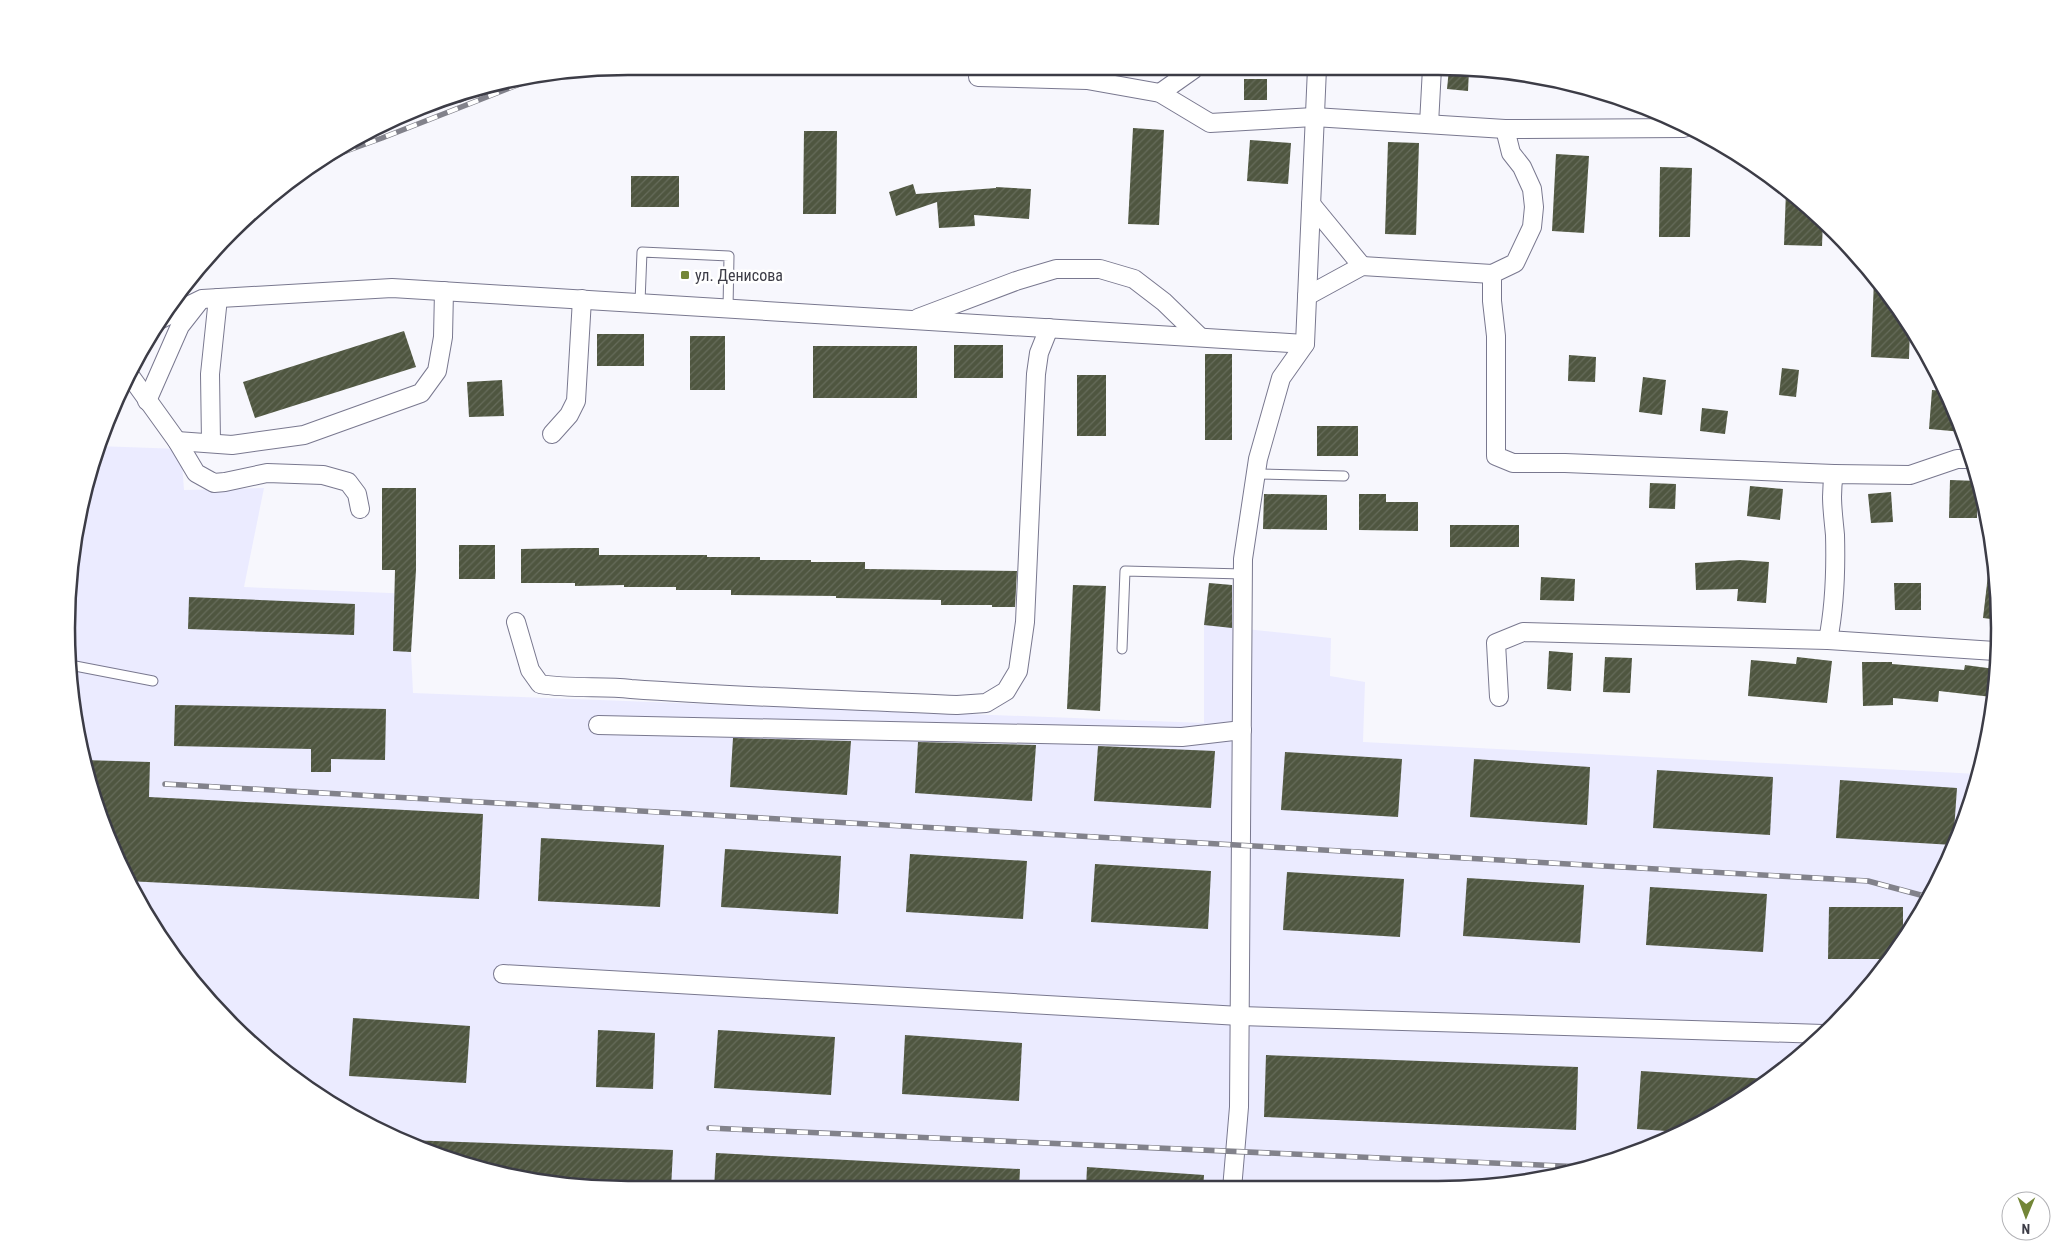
<svg xmlns="http://www.w3.org/2000/svg" width="2066" height="1256" viewBox="0 0 2066 1256" font-family="'Roboto Condensed',sans-serif">
  <style>
    .built { fill: #ebebff }
    .building { fill: url(#building-hatch) }
    .lines { fill: none; stroke-linecap: round; stroke-linejoin: round }
    .lane-casing { stroke: #79788f; stroke-width: 11 }
    .street-casing { stroke: #79788f; stroke-width: 20 }
    .lane { stroke: #fff; stroke-width: 9 }
    .street { stroke: #fff; stroke-width: 18 }
    .rail-casing { stroke: #82828b; stroke-width: 5.5 }
    .rail { stroke: #fff; stroke-width: 4; stroke-dasharray: 11; stroke-linecap: butt }
    .poi-dot { fill: #738637; stroke: #fff; stroke-width: 2 }
    .labels { text-anchor: middle; stroke-width: 5; stroke-linejoin: round; paint-order: stroke }
    .poi-label { font-size: 16px; fill: #3c3c46; stroke: #fff; text-anchor: start }
    .rim { fill: none; stroke: #3c3c46; stroke-width: 2.5 }
  </style>
  <defs>
    <pattern id="building-hatch" width="6" height="6" patternUnits="userSpaceOnUse" patternTransform="scale(1.25)"><rect width="6" height="6" fill="#4f5640"/><path d="M-1 1l2-2M0 6l6-6M5 7l2-2" fill="none" stroke="#666c5b"/></pattern>
  </defs>
  <rect width="100%" height="100%" fill="#f7f7fd"/>
  <path class="built" d="M97,446L181,449L184,490L264,488L244,587L414,594L411,652L413,693L1204,723V625L1209,583L1240,586L1236,628L1331,638L1330,676L1365,682L1363,742L1978,774L1957,843L1905,940L1809,1050L1719,1115L1618,1160L1475,1189H591L447,1160L316,1095L231,1025L182,970L124,877L96,809L77,737L66,628L71,554Z"/>
  <g class="building">
    <path d="M1449,69L1469,70L1468,91L1447,89Z"/>
    <rect x="1244" y="79" width="23" height="21"/>
    <path d="M1133,128L1164,130L1159,225L1128,224Z"/>
    <path d="M804,131H837L836,214H803Z"/>
    <path d="M1250,140L1291,143L1288,184L1247,181Z"/>
    <path d="M1388,142L1419,143L1416,235L1385,234Z"/>
    <path d="M1556,154L1589,156L1584,233L1552,231Z"/>
    <path d="M1660,167L1692,168L1690,237H1659Z"/>
    <rect x="631" y="176" width="48" height="31"/>
    <path d="M913,184L916,194L996,188V187L1031,189L1029,219L974,215L975,226L939,228L937,202L896,216L889,192Z"/>
    <path d="M1786,191L1823,220L1822,246L1784,245Z"/>
    <path d="M1874,279L1905,316L1910,326L1909,359L1871,357Z"/>
    <path d="M404,331L416,367L255,418L243,382Z"/>
    <rect x="597" y="334" width="47" height="32"/>
    <rect x="690" y="336" width="35" height="54"/>
    <rect x="954" y="345" width="49" height="33"/>
    <rect x="813" y="346" width="104" height="52"/>
    <rect x="1205" y="354" width="27" height="86"/>
    <path d="M1569,355L1596,357L1595,382L1568,381Z"/>
    <path d="M1782,368L1799,370L1796,397L1779,395Z"/>
    <rect x="1077" y="375" width="29" height="61"/>
    <path d="M1643,377L1666,380L1662,415L1639,412Z"/>
    <path d="M502,380L504,416L469,417L467,382Z"/>
    <path d="M1932,390L1945,391L1957,413L1963,432L1929,429Z"/>
    <path d="M1702,408L1728,411L1725,434L1700,431Z"/>
    <rect x="1317" y="426" width="41" height="30"/>
    <path d="M1950,480L1978,481L1977,518H1949Z"/>
    <path d="M1650,483L1676,484L1675,509L1649,508Z"/>
    <path d="M1750,486L1783,489L1780,520L1747,516Z"/>
    <path d="M382,488H416V570L411,652L393,651L395,570H382Z"/>
    <path d="M1891,492L1893,522L1871,523L1868,494Z"/>
    <path d="M1264,494L1327,495V530L1263,529Z"/>
    <path d="M1359,494H1386V502H1418V531L1359,530Z"/>
    <rect x="1450" y="525" width="69" height="22"/>
    <rect x="459" y="545" width="36" height="34"/>
    <path d="M575,548H599V555H707V557H760V560H811V562H865V569L1017,571L1015,607H992V605H941V600L836,598V596L731,595V590H676V587H624V585L575,586V583H521V549Z"/>
    <path d="M1740,560L1769,562L1766,603L1737,601L1738,589L1696,590L1695,563Z"/>
    <path d="M1988,575H1995L1999,620L1983,618Z"/>
    <path d="M1541,577L1575,579L1574,601L1540,600Z"/>
    <path d="M1209,583L1232,585V628L1204,625Z"/>
    <path d="M1894,583H1921V610H1895Z"/>
    <path d="M1073,585L1106,586L1100,711L1067,709Z"/>
    <path d="M189,597L355,604L354,635L188,629Z"/>
    <path d="M1549,651L1573,653L1571,691L1547,689Z"/>
    <path d="M1605,657L1632,658L1630,693L1603,692Z"/>
    <path d="M1797,657L1832,661L1827,703L1748,696L1751,660L1796,664Z"/>
    <path d="M1862,662H1892V664L1964,670L1965,665L1995,669L1992,697L1939,691L1938,702L1893,698V705L1863,706Z"/>
    <path d="M175,705L386,709L385,760L331,759V772H311V749L174,746Z"/>
    <path d="M733,738L851,741L847,795L730,787Z"/>
    <path d="M918,742L1036,745L1032,801L915,793Z"/>
    <path d="M1098,746L1215,751L1211,808L1094,801Z"/>
    <path d="M1285,752L1402,759L1398,817L1281,810Z"/>
    <path d="M1474,759L1590,767L1587,825L1470,817Z"/>
    <path d="M83,760L150,762L149,797L483,814L479,899L127,881L96,809Z"/>
    <path d="M1657,770L1773,777L1770,835L1653,828Z"/>
    <path d="M1840,780L1957,788L1953,845L1836,838Z"/>
    <path d="M541,838L664,845L660,907L538,901Z"/>
    <path d="M725,849L841,856L838,914L721,907Z"/>
    <path d="M910,854L1027,861L1023,919L906,912Z"/>
    <path d="M1095,864L1211,871L1208,929L1091,922Z"/>
    <path d="M1287,872L1404,879L1400,937L1283,930Z"/>
    <path d="M1467,878L1584,885L1580,943L1463,936Z"/>
    <path d="M1650,887L1767,894L1763,952L1646,945Z"/>
    <path d="M1829,907H1903V942L1889,959H1828Z"/>
    <path d="M353,1018L470,1026L466,1083L349,1076Z"/>
    <path d="M598,1030L655,1033L653,1089L596,1087Z"/>
    <path d="M718,1030L835,1037L831,1095L714,1088Z"/>
    <path d="M905,1035L1022,1043L1019,1101L902,1094Z"/>
    <path d="M1266,1055L1578,1067L1576,1130L1264,1117Z"/>
    <path d="M1641,1071L1768,1079L1719,1115L1681,1132L1637,1129Z"/>
    <path d="M407,1140L673,1150L671,1189H591L447,1160Z"/>
    <path d="M716,1153L1020,1169L1019,1189H714Z"/>
    <path d="M1087,1167L1204,1175L1203,1189H1086Z"/>
  </g>
  <g class="lines">
    <g class="lane-casing">
      <g id="lane">
        <path d="M640,302L642,252L729,256L728,308"/>
        <path d="M1256,474L1344,476"/>
        <path d="M1122,649L1125,571L1243,574"/>
        <path d="M70,665L153,681"/>
      </g>
    </g>
    <g class="street-casing">
      <g id="street">
        <path d="M978,77L1087,80L1160,93L1210,123L1314,117L1505,129L1684,128"/>
        <path d="M1160,93L1194,69"/>
        <path d="M1429,124L1432,68"/>
        <path d="M1505,129L1511,153L1522,167L1532,189L1534,207L1532,227L1515,263L1492,274V301L1496,336V456L1513,463H1565L1834,474"/>
        <path d="M1311,204L1362,266"/>
        <path d="M1307,296L1362,266L1492,274"/>
        <path d="M918,318L1016,281L1056,269H1100L1134,279L1164,302L1200,337"/>
        <path d="M159,320L202,299L392,288L1305,344"/>
        <path d="M131,377L177,441L196,473L214,483L225,482L267,473L323,475L348,482L357,494L360,509"/>
        <path d="M147,401L180,326L198,303"/>
        <path d="M552,434L569,415L576,401L582,299"/>
        <path d="M177,441L232,445L304,435L421,393L437,371L443,337L444,291"/>
        <path d="M211,442L210,374L218,298"/>
        <path d="M1971,459H1957L1910,475L1834,474C1830,496 1833,513 1835,535C1836,571 1835,605 1828,640L1995,651"/>
        <path d="M516,622L530,670L540,684C570,689 601,686 631,689C740,697 849,700 957,705L986,703L1006,691L1018,671L1025,622L1036,374L1039,353L1049,328"/>
        <path d="M1499,697L1496,643L1523,632L1828,640"/>
        <path d="M598,725L1182,737L1242,730"/>
        <path d="M503,974L1240,1016L1823,1034"/>
        <path d="M1232,1189L1239,1107L1243,559L1258,459L1281,378L1305,344L1317,68"/>
      </g>
    </g>
    <use href="#lane" class="lane"/>
    <use href="#street" class="street"/>
    <g class="rail-casing">
      <g id="rail">
        <path d="M460,100L489,86"/>
        <path d="M375,127L459,93"/>
        <path d="M324,159L382,138L548,73"/>
        <path d="M304,171L333,158"/>
        <path d="M165,784L1868,881L1928,897"/>
        <path d="M709,1128L1583,1167"/>
      </g>
    </g>
    <use href="#rail" class="rail"/>
  </g>
  <rect class="poi-dot" x="680" y="270" width="10" height="10" rx="2.5"/>
  <g class="labels">
    <g class="poi-label">
      <text x="695" y="281">ул. Денисова</text>
    </g>
  </g>
  <path d="M0 0H2066V1256H0ZM628 75H1438A553 553 0 0 1 1991 628V628A553 553 0 0 1 1438 1181H628A553 553 0 0 1 75 628V628A553 553 0 0 1 628 75Z" fill="#fff" fill-rule="evenodd"/>
  <path class="rim" d="M628 75H1438A553 553 0 0 1 1991 628V628A553 553 0 0 1 1438 1181H628A553 553 0 0 1 75 628V628A553 553 0 0 1 628 75Z"/>
  <g transform="translate(2026 1216) rotate(181)"><circle r="24" fill="#ffffff" stroke="#b1b1b5"/>
  <path d="M0-4L9 19L0 12L-9 19Z" fill="#738637"/>
  <text y="-8" font-size="14" font-weight="bold" text-anchor="middle" fill="#3c3c46">N</text>
  </g>
</svg>
